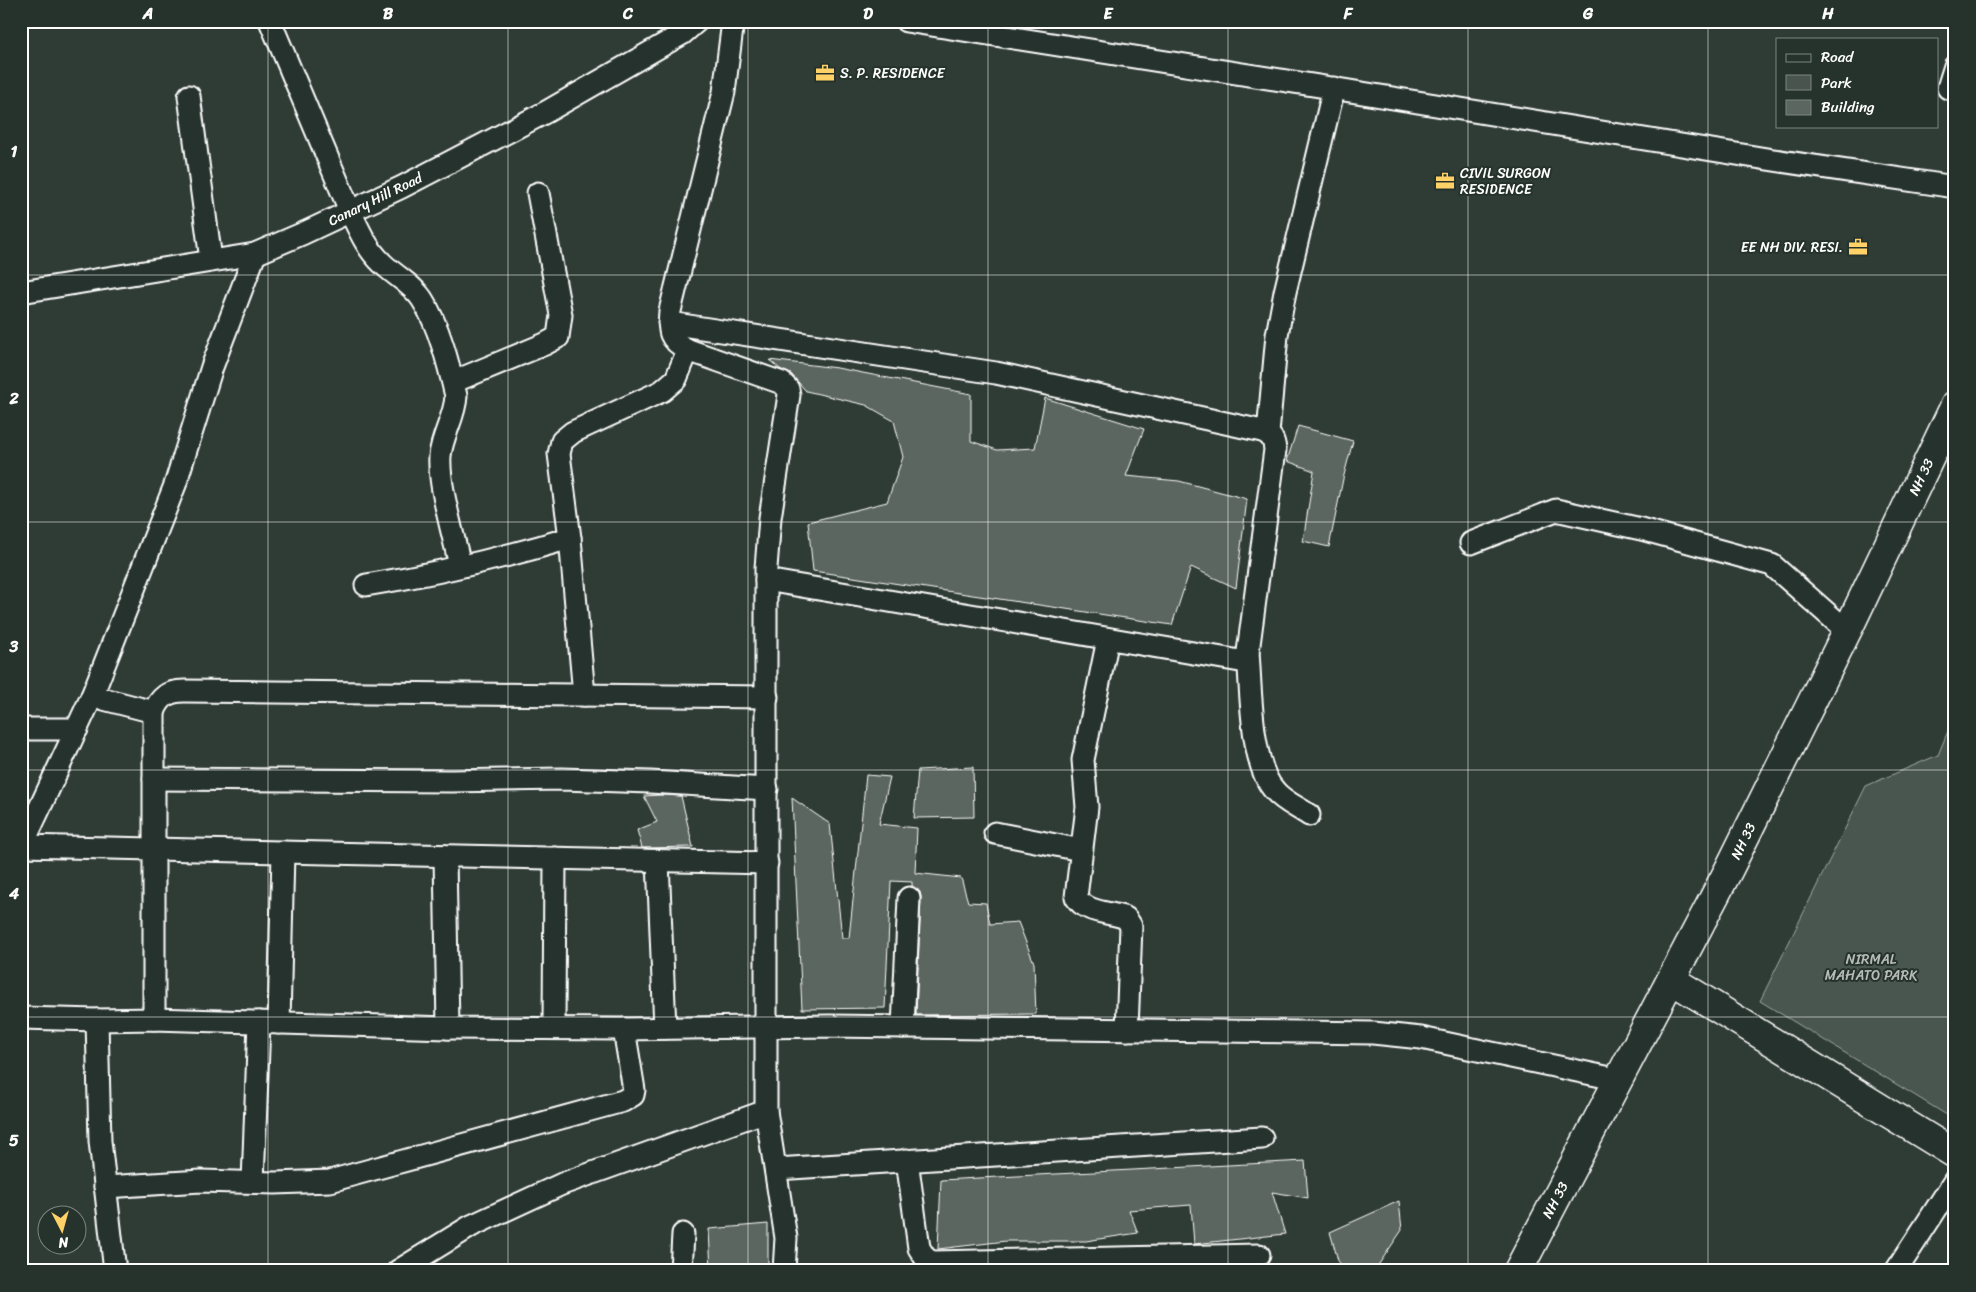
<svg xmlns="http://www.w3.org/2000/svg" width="1976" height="1292" viewBox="0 0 1976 1292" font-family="Sriracha,sans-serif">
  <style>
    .green { fill: #4a544f; stroke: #a4aaa7 }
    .building { fill: #5b6661; stroke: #fff }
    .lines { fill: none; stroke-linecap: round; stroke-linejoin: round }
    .minor-casing { stroke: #fff; stroke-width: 25 }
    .major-casing { stroke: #fff; stroke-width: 31 }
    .minor { stroke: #26332d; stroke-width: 21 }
    .major { stroke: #26332d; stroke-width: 28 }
    .grid { fill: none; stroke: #fff; stroke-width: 1; stroke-opacity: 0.55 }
    .labels { text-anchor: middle; stroke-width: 4; stroke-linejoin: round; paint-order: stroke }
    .poi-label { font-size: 14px; fill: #fff; stroke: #26332d; text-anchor: start }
    .street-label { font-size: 14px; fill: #fff; stroke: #26332d }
    .park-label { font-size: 14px; fill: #b7bbb9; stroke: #26332d }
    .neatline { fill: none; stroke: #fff; stroke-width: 2 }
    .grid-label { font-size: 16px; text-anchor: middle; font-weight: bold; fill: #fff }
  </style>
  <rect width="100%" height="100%" fill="#2f3b35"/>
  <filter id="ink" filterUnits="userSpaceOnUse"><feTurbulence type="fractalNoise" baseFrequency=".02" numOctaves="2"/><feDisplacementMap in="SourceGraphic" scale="10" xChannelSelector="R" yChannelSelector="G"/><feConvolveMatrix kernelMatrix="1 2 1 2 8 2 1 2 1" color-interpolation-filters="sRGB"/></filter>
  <g filter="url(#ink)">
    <path class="green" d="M1955,714V1120L1760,1001L1866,786L1938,755Z"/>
    <g class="building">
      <path d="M769,360L837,368L971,394V441L997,450L1035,448L1045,398L1144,429L1126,476L1179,481L1247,499L1236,588L1191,567L1172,625L813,571L808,522L887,502L903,457L894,421L866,405L806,391L791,374L780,369Z"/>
      <path d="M1298,426L1353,441L1343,479L1329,547L1303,541L1314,471L1287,461Z"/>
      <path d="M973,767L974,817L914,818L918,770Z"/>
      <path d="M866,775L890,777L879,824L917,828L915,873L961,878L968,902L986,903L990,924L1018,922L1034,963L1036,1014L916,1015L921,898L920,892L912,886V882L891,881L885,1008L802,1009L792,798L830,824L842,938H849Z"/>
      <path d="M660,795L681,796L693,847L642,848L637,830L657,822L644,796Z"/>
      <path d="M1305,1161L1308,1198L1272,1192L1285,1234L1194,1244L1191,1205L1129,1210L1138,1233L1086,1241H1006L938,1249L941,1180Z"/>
      <path d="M1399,1201L1402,1230L1377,1267L1365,1271H1341L1330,1232Z"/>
      <path d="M768,1224V1271H711L709,1229Z"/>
    </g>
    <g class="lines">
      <g class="minor-casing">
        <g id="minor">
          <path d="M270,21L350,211C359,230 367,249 382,263C394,275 413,285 422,299C439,325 449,366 456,396C455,417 442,435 440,456C438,485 454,536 460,566"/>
          <path d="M733,21L724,92L670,311C668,332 669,340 688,350L782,383L788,389L789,395L770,518L766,568V1111L786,1238L784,1271"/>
          <path d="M906,21L1319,86L1767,159L1955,187"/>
          <path d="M1948,88L1955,66"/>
          <path d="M189,96L211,260"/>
          <path d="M21,292L255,254L304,233L402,187L546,112L682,34L697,21"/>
          <path d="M669,323L996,373L1262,431C1272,435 1274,440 1275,450L1248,652L1246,657L1240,661L766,580"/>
          <path d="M453,382L545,344L558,337L561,315L538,193"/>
          <path d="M1268,433L1277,335L1285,292L1334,88"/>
          <path d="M570,538L584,695"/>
          <path d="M1471,543L1556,510L1641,529L1772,565L1847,631"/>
          <path d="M366,585C435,574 503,558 570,538L559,454L562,441L573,432L662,391L676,379L688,350"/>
          <path d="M1108,639L1083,760L1087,807L1076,897C1085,913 1110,912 1126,918L1131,926L1127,1030"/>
          <path d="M1248,652C1251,687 1250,765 1275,791C1283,801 1299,808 1309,815"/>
          <path d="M92,696L154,712C160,697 168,691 184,691L767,697"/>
          <path d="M21,729H77"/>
          <path d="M154,779L452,781L562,779L650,782L767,789"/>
          <path d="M995,833L1081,850"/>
          <path d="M22,846L767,863"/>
          <path d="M21,848L92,696L175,485L212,367L255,254"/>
          <path d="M445,856L448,1028"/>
          <path d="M658,861L665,1028"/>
          <path d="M21,1018L97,1020L154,1019L448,1028L624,1029L829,1026L1373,1033L1421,1038L1620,1080"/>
          <path d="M154,1019V712"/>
          <path d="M97,1020L100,1141L115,1271"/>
          <path d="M279,1023L283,852"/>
          <path d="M903,1027L909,898"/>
          <path d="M554,1028L555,858"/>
          <path d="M907,1160L919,1248L926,1259L933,1262L1259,1255"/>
          <path d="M776,1169L1262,1138"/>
          <path d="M253,1182L259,1022"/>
          <path d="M105,1187L201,1181L275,1183L330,1181L623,1101L633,1095L634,1090L624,1029"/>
          <path d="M398,1271L471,1226L562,1184L766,1111"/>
          <path d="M681,1271L683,1234"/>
          <path d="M1896,1271L1955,1180"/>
        </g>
      </g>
      <g class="major-casing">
        <g id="major">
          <path d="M1672,980L1955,1154"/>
          <path d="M1518,1271L1729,869L1852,621L1955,405"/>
        </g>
      </g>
      <use href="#minor" class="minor"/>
      <use href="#major" class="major"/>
    </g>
  </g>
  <path class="grid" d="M268,21V1271M508,21V1271M748,21V1271M988,21V1271M1228,21V1271M1468,21V1271M1708,21V1271M21,275H1955M21,522H1955M21,770H1955M21,1017H1955"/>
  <defs>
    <g id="office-bare" transform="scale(1.5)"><path d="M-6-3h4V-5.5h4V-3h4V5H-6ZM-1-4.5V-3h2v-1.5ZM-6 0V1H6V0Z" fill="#ffd166" stroke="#26332d" stroke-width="2.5" paint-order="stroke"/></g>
  </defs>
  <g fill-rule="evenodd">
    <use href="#office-bare" x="825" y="73"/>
    <use href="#office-bare" x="1445" y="181"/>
    <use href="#office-bare" x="1858" y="247"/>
  </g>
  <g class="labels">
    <g class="poi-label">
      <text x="840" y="78">S. P. RESIDENCE</text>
      <text x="1460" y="178">CIVIL SURGON<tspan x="1460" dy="16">RESIDENCE</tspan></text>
      <text x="1843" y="252" text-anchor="end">EE NH DIV. RESI.</text>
    </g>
    <g class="street-label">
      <text transform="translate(375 199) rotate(-26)" y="5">Canary Hill Road</text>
      <text transform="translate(1921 477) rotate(-65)" y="5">NH 33</text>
      <text transform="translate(1743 841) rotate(-64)" y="5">NH 33</text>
      <text transform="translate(1555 1200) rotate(-62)" y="5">NH 33</text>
    </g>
    <g class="park-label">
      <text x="1871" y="964">NIRMAL<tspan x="1871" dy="16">MAHATO PARK</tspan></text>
    </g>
  </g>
  <rect width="1976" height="1292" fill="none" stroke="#26332d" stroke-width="55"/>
  <rect x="1776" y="38" width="162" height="90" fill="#26332d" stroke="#7d8581"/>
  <rect x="1786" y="54" width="25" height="8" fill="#26332d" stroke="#7d8581"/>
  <text x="1821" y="62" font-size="15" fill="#ffffff">Road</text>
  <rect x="1786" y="75" width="25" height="15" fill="#4a544f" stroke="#7d8581"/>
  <text x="1821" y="88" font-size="15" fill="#ffffff">Park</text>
  <rect x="1786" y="100" width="25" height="15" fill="#5b6661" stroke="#7d8581"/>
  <text x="1821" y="112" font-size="15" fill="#ffffff">Building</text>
  <g transform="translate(62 1230) rotate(174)"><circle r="24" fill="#26332d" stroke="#7d8581"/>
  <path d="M0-4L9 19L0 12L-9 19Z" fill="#ffd166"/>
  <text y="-8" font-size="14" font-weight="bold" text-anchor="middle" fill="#ffffff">N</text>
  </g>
  <rect x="28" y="28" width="1920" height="1236" class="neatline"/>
  <g class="grid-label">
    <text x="148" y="19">A</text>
    <text x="388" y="19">B</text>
    <text x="628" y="19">C</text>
    <text x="868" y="19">D</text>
    <text x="1108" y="19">E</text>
    <text x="1348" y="19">F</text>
    <text x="1588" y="19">G</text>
    <text x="1828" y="19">H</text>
    <text x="14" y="157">1</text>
    <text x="14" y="404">2</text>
    <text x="14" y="652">3</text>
    <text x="14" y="899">4</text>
    <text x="14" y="1146">5</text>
  </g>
</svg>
